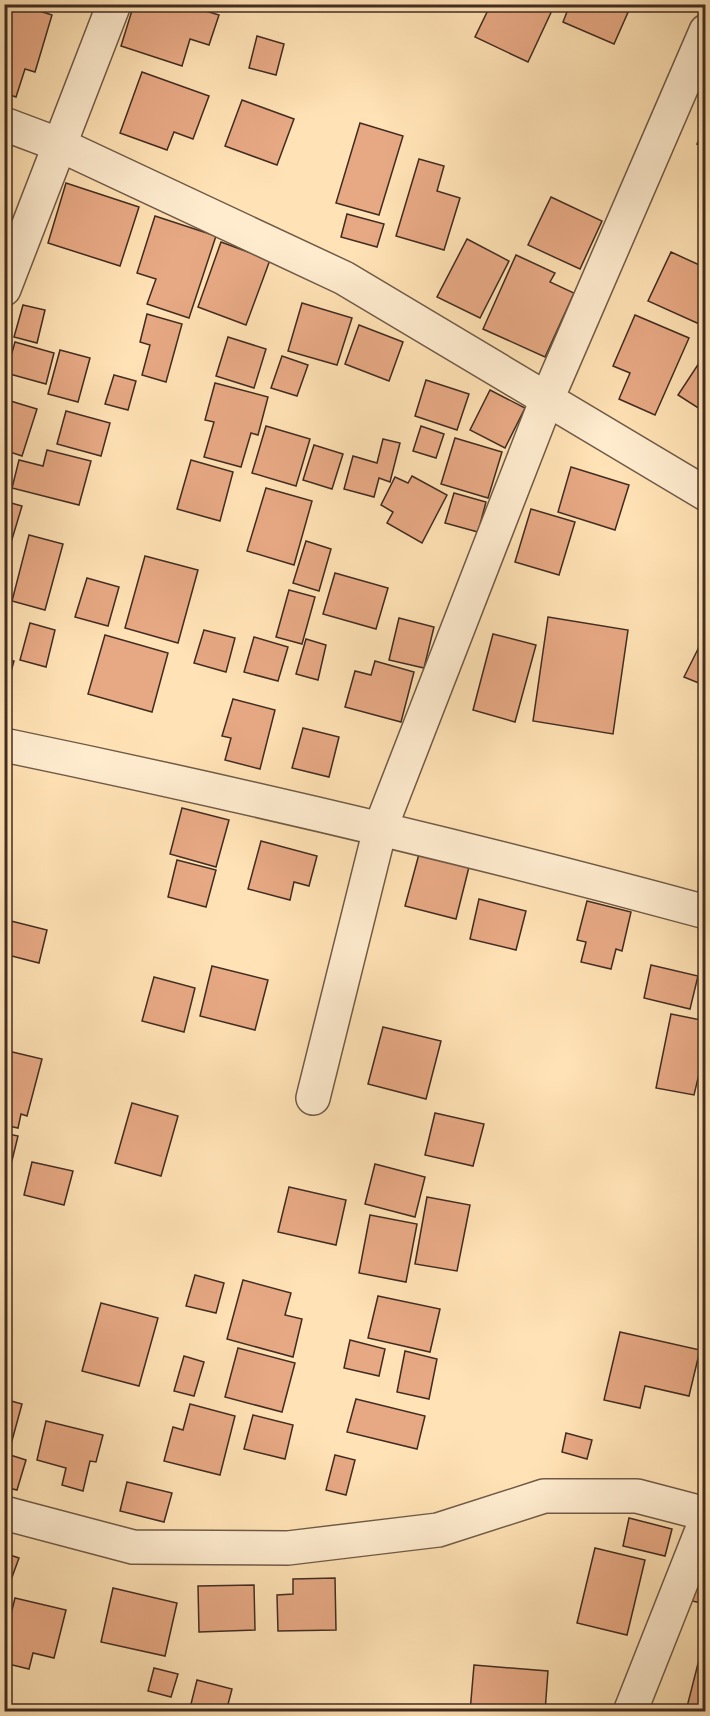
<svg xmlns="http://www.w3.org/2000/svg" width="710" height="1716" viewBox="0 0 710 1716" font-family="'IM FELL Great Primer',serif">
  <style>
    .building { fill: #e7a984; stroke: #412c21; stroke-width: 1.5 }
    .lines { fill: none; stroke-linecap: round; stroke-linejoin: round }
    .minor-casing { stroke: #705a46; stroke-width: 36 }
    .minor { stroke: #ffeccf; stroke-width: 33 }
  </style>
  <rect width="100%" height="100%" fill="#ffe2b5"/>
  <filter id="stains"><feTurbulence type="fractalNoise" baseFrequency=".00333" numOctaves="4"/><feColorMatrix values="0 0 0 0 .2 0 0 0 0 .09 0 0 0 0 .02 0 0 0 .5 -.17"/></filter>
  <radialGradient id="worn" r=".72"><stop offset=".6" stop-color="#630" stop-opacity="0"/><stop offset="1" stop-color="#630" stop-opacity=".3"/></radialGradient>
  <g class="building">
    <path d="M4,4H18L52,15L35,72L25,69L16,97L4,93Z"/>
    <path d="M134,4H201L199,9L219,15L209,45L190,39L182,66L121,46Z"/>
    <path d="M491,4H555L528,62L475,37Z"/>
    <path d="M570,4H618L629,10L614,44L563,22Z"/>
    <path d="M257,36L284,44L276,75L249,68Z"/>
    <path d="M142,72L209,96L193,139L174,132L167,150L120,133Z"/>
    <path d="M242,100L294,119L277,165L225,146Z"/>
    <path d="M360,123L403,136L379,215L336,203Z"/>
    <path d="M706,123V147L697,144Z"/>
    <path d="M419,159L444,166L437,191L460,198L444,250L396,236Z"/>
    <path d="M66,183L139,207L120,266L48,243Z"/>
    <path d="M551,197L602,221L580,269L528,245Z"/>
    <path d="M347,214L384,224L377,247L341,237Z"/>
    <path d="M155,216L216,236L189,318L147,304L156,279L137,273Z"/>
    <path d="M467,239L509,261L480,318L437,297Z"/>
    <path d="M221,242L270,260L246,325L198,307Z"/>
    <path d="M671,252L706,268V327L648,301Z"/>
    <path d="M516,255L555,273L550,282L574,293L545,357L483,329Z"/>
    <path d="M302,303L352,318L337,365L288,351Z"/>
    <path d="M23,305L45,310L37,343L14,337Z"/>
    <path d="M147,314L182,324L166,382L142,375L150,345L140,342Z"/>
    <path d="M635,315L689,338L655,415L619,399L630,373L613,366Z"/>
    <path d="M359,325L403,342L389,381L345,364Z"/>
    <path d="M228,337L266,349L254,388L216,376Z"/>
    <path d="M15,342L54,353L46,384L6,373Z"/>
    <path d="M60,350L90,358L78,402L48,394Z"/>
    <path d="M282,356L308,365L297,396L271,388Z"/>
    <path d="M703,357L706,359V413L678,395Z"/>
    <path d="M114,375L136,381L128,410L105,404Z"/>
    <path d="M426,380L469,394L457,430L415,416Z"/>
    <path d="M215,383L268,397L258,435L251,433L241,467L204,457L214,422L205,420Z"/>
    <path d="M490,390L525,408L505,448L470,430Z"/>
    <path d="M4,399L37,409L22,456L4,450Z"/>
    <path d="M66,411L110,423L101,456L57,444Z"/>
    <path d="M266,426L310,439L296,486L252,473Z"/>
    <path d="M421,426L444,434L436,458L413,451Z"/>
    <path d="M455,438L502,452L488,498L441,484Z"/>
    <path d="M383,439L400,443L390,482L379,478L374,497L344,489L353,456L377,463Z"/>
    <path d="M314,445L343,454L332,489L303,480Z"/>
    <path d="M47,450L91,461L79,505L12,488L19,460L43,466Z"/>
    <path d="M191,460L233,472L220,521L177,509Z"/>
    <path d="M571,467L629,485L615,530L558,512Z"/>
    <path d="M412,476L447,495L422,543L387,523L393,512L381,505L395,477L408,483Z"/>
    <path d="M266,488L312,501L294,565L247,551Z"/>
    <path d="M454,493L486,502L478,532L445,523Z"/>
    <path d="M4,501L22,506L4,566Z"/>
    <path d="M531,509L575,522L559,575L515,562Z"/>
    <path d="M29,535L63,544L45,610L12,601Z"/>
    <path d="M306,541L331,549L319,591L293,583Z"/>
    <path d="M145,556L198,570L178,643L125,628Z"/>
    <path d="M335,573L388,588L376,629L323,614Z"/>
    <path d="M87,578L119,587L108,626L75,617Z"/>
    <path d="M289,590L315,597L302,644L276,637Z"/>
    <path d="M548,617L628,630L613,734L533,721Z"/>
    <path d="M399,618L434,627L424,668L389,660Z"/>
    <path d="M30,623L55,630L46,667L20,660Z"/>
    <path d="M204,630L235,638L226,672L194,663Z"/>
    <path d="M706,633V686L684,677Z"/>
    <path d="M493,634L536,645L515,722L473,710Z"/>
    <path d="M105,635L168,653L152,712L88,694Z"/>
    <path d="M254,637L288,647L278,681L244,672Z"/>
    <path d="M306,639L326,645L318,680L296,674Z"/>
    <path d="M4,659L14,661L4,696Z"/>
    <path d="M375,661L414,672L401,722L345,707L355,671L371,675Z"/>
    <path d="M233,699L275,710L260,769L225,760L231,738L222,736Z"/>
    <path d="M303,728L339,737L329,777L292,768Z"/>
    <path d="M182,808L229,820L216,867L170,854Z"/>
    <path d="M261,841L317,856L309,886L294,882L290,900L248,889Z"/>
    <path d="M419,854L469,867L456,919L405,906Z"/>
    <path d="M177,860L216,870L206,907L168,897Z"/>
    <path d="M479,899L526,911L516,950L470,939Z"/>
    <path d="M587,901L631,912L622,951L616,949L611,969L581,962L586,942L577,940Z"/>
    <path d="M11,921L47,930L39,963L4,954Z"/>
    <path d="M651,965L698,976L690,1009L644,998Z"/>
    <path d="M212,966L268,980L255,1030L200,1016Z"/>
    <path d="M154,977L195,988L184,1032L142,1021Z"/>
    <path d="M671,1014L706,1021V1075L699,1074L694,1095L656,1088Z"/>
    <path d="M383,1027L441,1041L426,1099L368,1084Z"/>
    <path d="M4,1050L42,1059L27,1116L21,1114L18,1128L4,1125Z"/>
    <path d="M132,1103L178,1116L161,1176L115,1163Z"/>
    <path d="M435,1113L484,1124L473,1166L425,1155Z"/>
    <path d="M4,1133L18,1136L7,1181H4Z"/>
    <path d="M32,1162L73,1171L64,1205L24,1195Z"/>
    <path d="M375,1164L425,1177L415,1217L365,1204Z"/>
    <path d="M289,1187L346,1200L336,1245L278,1232Z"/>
    <path d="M427,1197L470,1205L457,1271L415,1264Z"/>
    <path d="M370,1215L417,1224L406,1282L359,1273Z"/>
    <path d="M195,1275L224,1283L216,1313L186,1306Z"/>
    <path d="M243,1280L291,1293L285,1315L302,1319L293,1357L227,1339Z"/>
    <path d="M378,1296L440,1309L430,1352L368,1338Z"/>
    <path d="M101,1303L158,1318L139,1386L82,1371Z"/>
    <path d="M620,1332L700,1350L689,1396L645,1386L640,1408L604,1400Z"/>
    <path d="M350,1340L385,1349L379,1376L344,1368Z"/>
    <path d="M238,1348L295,1363L282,1412L225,1397Z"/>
    <path d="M405,1351L437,1359L429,1399L397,1392Z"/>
    <path d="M184,1356L204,1362L194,1396L174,1391Z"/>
    <path d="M4,1399L22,1404L10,1448L4,1446Z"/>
    <path d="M356,1399L425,1416L417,1449L347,1432Z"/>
    <path d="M190,1404L235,1416L220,1475L164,1461L173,1427L183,1430Z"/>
    <path d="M253,1415L293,1425L285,1459L244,1449Z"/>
    <path d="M46,1421L103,1435L96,1462L90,1461L83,1491L62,1485L66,1468L37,1460Z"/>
    <path d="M566,1433L592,1440L587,1459L562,1452Z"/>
    <path d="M4,1453L26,1460L17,1490L4,1487Z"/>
    <path d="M335,1455L355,1460L346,1495L326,1490Z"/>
    <path d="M127,1482L172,1493L164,1522L120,1511Z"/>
    <path d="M629,1518L672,1529L665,1556L623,1546Z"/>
    <path d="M595,1548L645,1560L627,1635L577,1623Z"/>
    <path d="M4,1553L19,1558L4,1599Z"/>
    <path d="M335,1578L336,1630L278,1631L277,1595L293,1594V1579Z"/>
    <path d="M698,1579L706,1581V1604L692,1601Z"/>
    <path d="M254,1585L255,1630L199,1632L198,1586Z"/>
    <path d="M113,1588L177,1603L165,1656L101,1642Z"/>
    <path d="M15,1598L66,1610L54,1658L33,1653L29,1669L4,1663V1642Z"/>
    <path d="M706,1632V1711L687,1707Z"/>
    <path d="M474,1665L548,1671L545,1712H470Z"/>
    <path d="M154,1668L178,1674L171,1697L148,1691Z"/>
    <path d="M197,1680L232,1689L226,1712H189Z"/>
    <path d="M306,1705L371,1708V1712H306Z"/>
  </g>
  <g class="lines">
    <g class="minor-casing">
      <g id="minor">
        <path d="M4,124L60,145L344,278L706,494"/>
        <path d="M4,289L114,4"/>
        <path d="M4,745C240,794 474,849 706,912"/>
        <path d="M313,1098L380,829L547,399L706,31"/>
        <path d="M4,1513L133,1547L288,1548L438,1530L544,1496H637L706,1514"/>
        <path d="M630,1712L706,1520"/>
      </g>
    </g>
    <use href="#minor" class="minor"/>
  </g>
  <rect width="710" height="1716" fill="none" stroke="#ffe2b5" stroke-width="24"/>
  <rect x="6" y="6" width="698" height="1704" fill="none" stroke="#412c21" stroke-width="3"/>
  <rect x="12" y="12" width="686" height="1692" fill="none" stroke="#412c21" stroke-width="1.5"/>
  <rect width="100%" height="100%" filter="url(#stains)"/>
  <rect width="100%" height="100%" fill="url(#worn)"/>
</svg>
